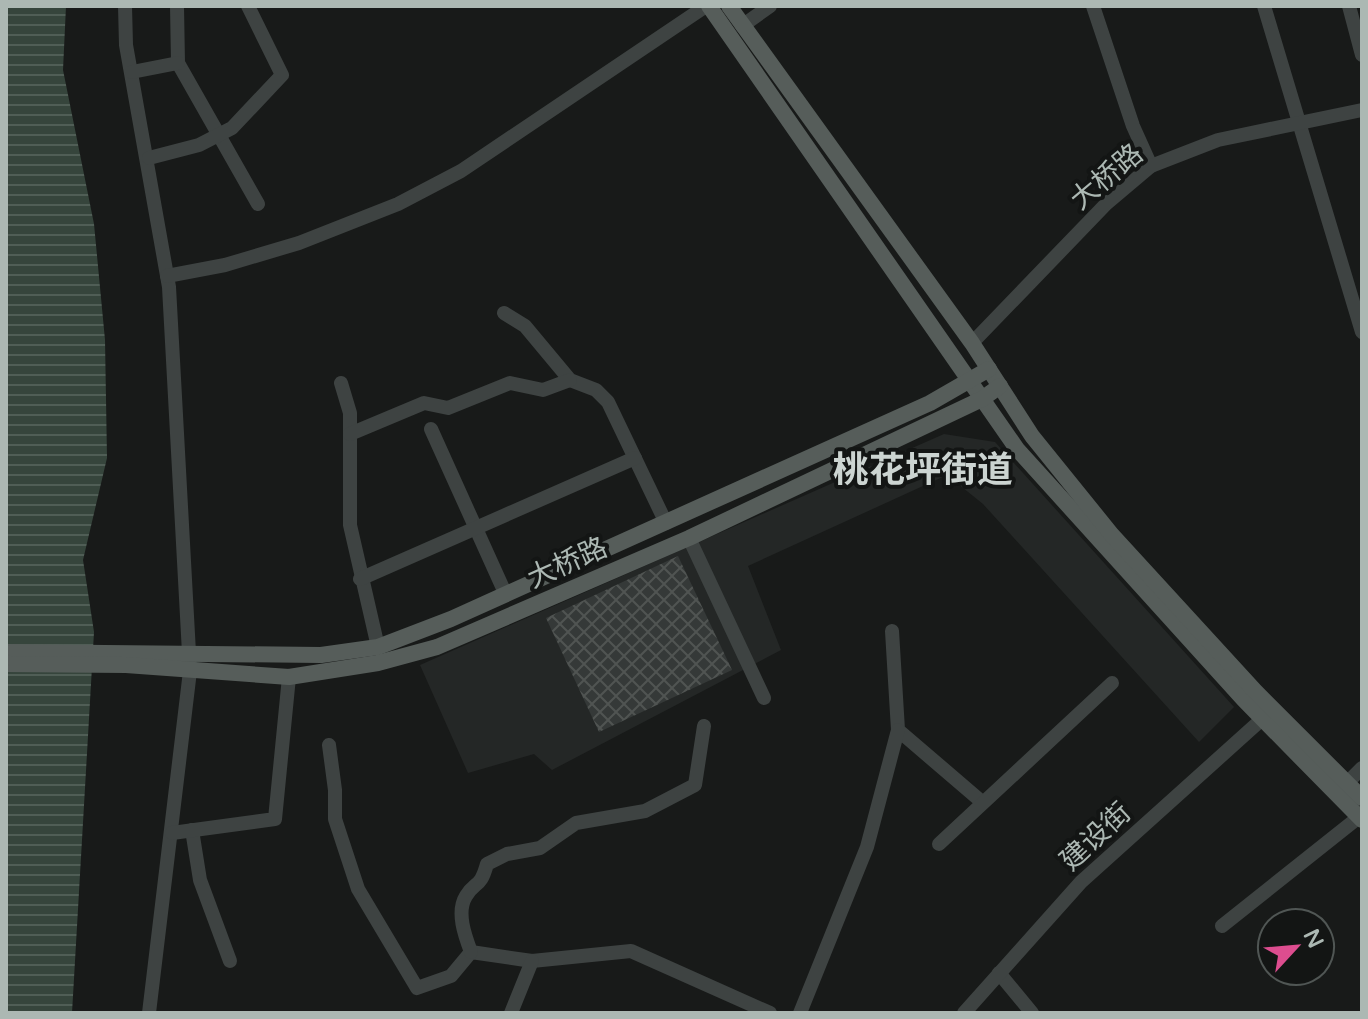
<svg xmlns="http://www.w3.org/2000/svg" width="1368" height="1019" viewBox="0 0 1368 1019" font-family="'Varela Round','Noto Sans SC',sans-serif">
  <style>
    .built { fill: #242726 }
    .water { fill: url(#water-rules) }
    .building { fill: url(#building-cross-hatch) }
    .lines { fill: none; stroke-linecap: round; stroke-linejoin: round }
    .minor { stroke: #3e4342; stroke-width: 14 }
    .major { stroke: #565d5a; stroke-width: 16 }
    .labels { text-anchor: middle; stroke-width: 8; stroke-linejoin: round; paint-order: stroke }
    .street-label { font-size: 28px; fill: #acb8b3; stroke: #131514 }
    .district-label { font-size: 36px; font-weight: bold; fill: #ccd4d1; stroke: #131514 }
  </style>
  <defs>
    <pattern id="water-rules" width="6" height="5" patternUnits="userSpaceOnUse" patternTransform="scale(2)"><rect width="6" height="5" fill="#36453c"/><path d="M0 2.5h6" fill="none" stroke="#505e56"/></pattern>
    <pattern id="building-cross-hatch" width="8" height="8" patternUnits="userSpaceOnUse" patternTransform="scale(2)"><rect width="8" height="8" fill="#353938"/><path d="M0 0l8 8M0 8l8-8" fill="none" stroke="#505452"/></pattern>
  </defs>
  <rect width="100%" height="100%" fill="#181a19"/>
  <path class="built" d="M944,434L995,442L1234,707L1199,742L983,504L947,475L748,566L781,650L552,770L534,754L468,773L420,665Z"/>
  <path class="water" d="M6,6H66L63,70L94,224L105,340L107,458L83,560L94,632L72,1013H6Z"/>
  <path class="building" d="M678,556L732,670L599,732L546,618Z"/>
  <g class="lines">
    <g class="minor">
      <path d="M125,6L126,45L169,287L190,671L149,1013"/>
      <path d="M177,6L178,63L258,204"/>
      <path d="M1093,6L1133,126L1151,166"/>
      <path d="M1264,6L1362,332"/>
      <path d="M1349,6L1362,55"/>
      <path d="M742,26L770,6"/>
      <path d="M132,72L178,63"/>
      <path d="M149,158L199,145L232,128L282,75L248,6"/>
      <path d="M167,276L225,265L299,243L398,204L461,171L706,6"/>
      <path d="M504,313L525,326L570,380L596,390L608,402L666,523"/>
      <path d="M972,343L1106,204L1151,166L1218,140L1362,110"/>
      <path d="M341,383L350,413V525L378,647"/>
      <path d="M431,429L506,595"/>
      <path d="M350,434L424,403L448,408L510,383L543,390L570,380"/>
      <path d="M689,538L764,698"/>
      <path d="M360,579L635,458"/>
      <path d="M892,631L898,730L982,802"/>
      <path d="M329,745L335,790V819L358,889L417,988L451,976L471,952L532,961L631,951L770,1013"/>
      <path d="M1347,783L1362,768"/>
      <path d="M192,830L200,880L230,961"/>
      <path d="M172,833L275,819L289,677"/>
      <path d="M939,844L1112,683"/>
      <path d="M1222,926L1359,817"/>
      <path d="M471,952C465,936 456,912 466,896C476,880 480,889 487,864L507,854L540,848L576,823L645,811L695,785L704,726"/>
      <path d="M999,973L1032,1013"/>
      <path d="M511,1013L532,961"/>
      <path d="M800,1013L867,847L898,730"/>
      <path d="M964,1013L1081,882L1270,712"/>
    </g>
    <g class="major">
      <path d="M709,6L1017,449L1244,700L1362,820"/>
      <path d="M729,6L972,343L1032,436L1112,535L1255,691L1362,798"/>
      <path d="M6,652L321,655L378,647L451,619L930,403L989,369"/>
      <path d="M6,664L126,665L289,677L378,663L437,647L689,538L982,399L1000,386"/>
    </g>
  </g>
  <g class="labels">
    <g class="street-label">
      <text transform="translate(1106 176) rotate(-40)" y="10">大桥路</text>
      <text transform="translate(567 562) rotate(-24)" y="10">大桥路</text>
      <text transform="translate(1095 836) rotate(-43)" y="10">建设街</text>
    </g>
    <g class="district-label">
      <text x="923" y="482">桃花坪街道</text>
    </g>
  </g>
  <rect width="1368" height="1019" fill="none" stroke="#acb8b3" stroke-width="16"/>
  <g transform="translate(1296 947) rotate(64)"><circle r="38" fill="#131514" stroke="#505654" stroke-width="2"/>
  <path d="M0-6L14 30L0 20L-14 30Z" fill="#dd4d8f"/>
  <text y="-12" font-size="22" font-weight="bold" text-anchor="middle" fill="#acb8b3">N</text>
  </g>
</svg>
